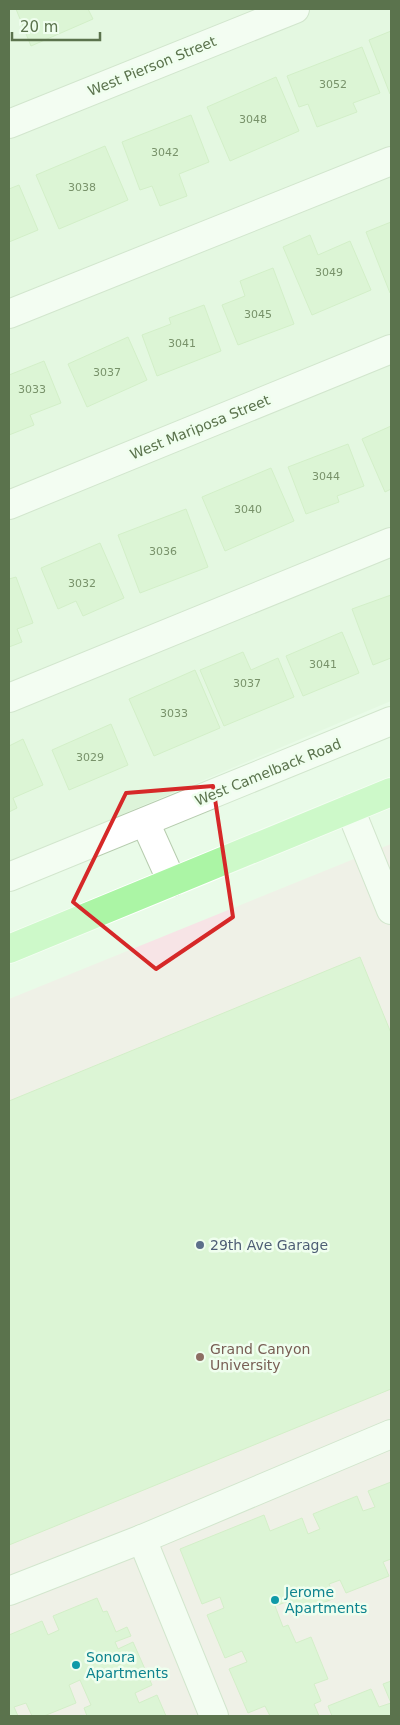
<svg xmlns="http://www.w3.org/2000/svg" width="400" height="1725" viewBox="0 0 400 1725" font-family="'DejaVu Sans',sans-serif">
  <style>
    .residential { fill: #ddf4d9 }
    .education { fill: #f7e4e6 }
    .building { fill: #cdedbf; stroke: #b7e0a2 }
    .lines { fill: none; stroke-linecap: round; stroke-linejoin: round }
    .minor-casing { stroke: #b6ccae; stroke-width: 30 }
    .major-casing { stroke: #fff; stroke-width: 30 }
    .minor { stroke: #fff; stroke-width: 28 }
    .major { stroke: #abf5a5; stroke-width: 28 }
    .marked { fill: none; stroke: #d62828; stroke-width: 4; stroke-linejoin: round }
    .service-dot { fill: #5c6f8a; stroke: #effeee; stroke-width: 2 }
    .education-dot { fill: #8d6e63; stroke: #effeee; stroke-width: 2 }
    .culture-dot { fill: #0f9aa8; stroke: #effeee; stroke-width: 2 }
    .labels { text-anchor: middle; stroke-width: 5; stroke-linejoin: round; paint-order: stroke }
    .number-label { font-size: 11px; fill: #78926a }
    .street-label { font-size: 14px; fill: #5b734d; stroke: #effeee }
    .service-label { font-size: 14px; fill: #4e5e75; stroke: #effeee; text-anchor: start }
    .education-label { font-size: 14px; fill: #785e54; stroke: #effeee; text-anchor: start }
    .culture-label { font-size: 14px; fill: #0d838f; stroke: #effeee; text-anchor: start }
  </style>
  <rect width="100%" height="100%" fill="#e9fbe8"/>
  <path class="residential" d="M9,9H391V701L9,862Z"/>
  <path class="education" d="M391,844V1716H9V999Z"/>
  <g class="building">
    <path d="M16,9H88L93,19L31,46Z"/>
    <path d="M391,31V94H390L369,40Z"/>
    <path d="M362,47L380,93L353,103L357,112L317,127L308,104L299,107L287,76Z"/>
    <path d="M276,77L299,131L230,161L207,107Z"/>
    <path d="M191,115L209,162L179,174L187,196L160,206L152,186L140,190L122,142Z"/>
    <path d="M105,146L128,200L59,229L36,175Z"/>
    <path d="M19,185L38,230L9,242V189Z"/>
    <path d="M391,222V293H390L366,232Z"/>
    <path d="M310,235L318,255L350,241L371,290L312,315L283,247Z"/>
    <path d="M273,268L294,324L238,345L222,305L245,296L240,281Z"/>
    <path d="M204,305L221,351L157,376L142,335L171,324L169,318Z"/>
    <path d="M128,337L147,380L87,407L68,364Z"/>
    <path d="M44,361L61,403L30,415L34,425L9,435V375Z"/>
    <path d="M391,426V489L385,492L362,439Z"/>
    <path d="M348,444L364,486L337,496L339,502L306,514L288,467Z"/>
    <path d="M271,468L294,521L225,551L202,497Z"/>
    <path d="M186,509L208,567L140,593L118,535Z"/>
    <path d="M100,543L124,598L83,616L76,601L58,609L41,568Z"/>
    <path d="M16,577L33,623L17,629L22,642L9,647V579Z"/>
    <path d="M391,595V658L373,665L352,609Z"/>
    <path d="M342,632L359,673L303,696L286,656Z"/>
    <path d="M243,652L251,670L278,658L294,697L224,726L200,670Z"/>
    <path d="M195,670L220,728L154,756L129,699Z"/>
    <path d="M111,724L128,765L69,790L52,750Z"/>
    <path d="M23,739L43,785L13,798L17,808L9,812V746Z"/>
    <path d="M360,957L391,1033V1389L9,1545V1101Z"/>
    <path d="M391,1482V1559L383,1562L389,1576L346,1593L340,1580L329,1584L335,1598L292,1615L286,1602L275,1606L283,1627L288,1625L296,1643L311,1637L328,1679L314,1684L321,1701L314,1704L319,1716H269H270L265,1706L248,1713L229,1669L247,1662L242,1651L225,1658L207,1615L224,1608L220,1597L202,1604L180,1549L264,1515L270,1531L302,1518L308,1534L320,1529L313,1514L357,1496L363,1511L375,1507L368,1491Z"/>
    <path d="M97,1598L103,1612L107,1611L116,1632L127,1627L131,1636L115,1642L118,1649L133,1642L152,1685L135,1693L139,1703L157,1695L166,1716H87L84,1708L91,1705L80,1680L69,1685L76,1703L44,1716H32L26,1703L14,1707L18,1716H9V1635L42,1621L48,1635L59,1630L53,1616Z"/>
    <path d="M391,1681V1716H332L328,1706L371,1689L379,1707L391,1703L383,1684Z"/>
  </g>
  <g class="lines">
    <g class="minor-casing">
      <g id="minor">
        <path d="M9,124L295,9"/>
        <path d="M9,314L391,161"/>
        <path d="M9,505L391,349"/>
        <path d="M9,698L391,542"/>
        <path d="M350,809L391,910"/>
        <path d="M145,822L172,882"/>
        <path d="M9,877L391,721"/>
        <path d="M142,1539L214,1716"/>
        <path d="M9,1591L142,1539L391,1434"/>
      </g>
    </g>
    <g class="major-casing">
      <path id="major" d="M9,949L391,792"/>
    </g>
    <use href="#minor" class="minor"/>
    <use href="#major" class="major"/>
  </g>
  <path d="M0 0H400V1725H0ZM213,786L233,917L156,969L73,902L126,793Z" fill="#e9fbe8" fill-opacity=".55" fill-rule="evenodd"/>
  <path class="marked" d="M213,786L233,917L156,969L73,902L126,793Z"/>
  <circle class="service-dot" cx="200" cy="1245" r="5"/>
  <circle class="education-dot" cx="200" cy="1357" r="5"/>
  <g class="culture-dot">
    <circle cx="275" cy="1600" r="5"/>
    <circle cx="76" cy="1665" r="5"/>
  </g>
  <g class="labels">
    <g class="number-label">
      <text x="333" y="88">3052</text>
      <text x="253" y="123">3048</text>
      <text x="165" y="156">3042</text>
      <text x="82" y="191">3038</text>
      <text x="329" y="276">3049</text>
      <text x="258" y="318">3045</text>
      <text x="182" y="347">3041</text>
      <text x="107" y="376">3037</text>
      <text x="32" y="393">3033</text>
      <text x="326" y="480">3044</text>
      <text x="248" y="513">3040</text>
      <text x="163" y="555">3036</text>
      <text x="82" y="587">3032</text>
      <text x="323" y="668">3041</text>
      <text x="247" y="687">3037</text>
      <text x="174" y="717">3033</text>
      <text x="90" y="761">3029</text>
    </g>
    <g class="street-label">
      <text transform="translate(152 66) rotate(-22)" y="5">West Pierson Street</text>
      <text transform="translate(200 427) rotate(-22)" y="5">West Mariposa Street</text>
      <text transform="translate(268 772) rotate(-22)" y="5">West Camelback Road</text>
    </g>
    <g class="service-label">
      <text x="210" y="1250">29th Ave Garage</text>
    </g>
    <g class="education-label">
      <text x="210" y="1354">Grand Canyon<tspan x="210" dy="16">University</tspan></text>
    </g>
    <g class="culture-label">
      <text x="285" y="1597">Jerome<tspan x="285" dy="16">Apartments</tspan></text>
      <text x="86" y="1662">Sonora<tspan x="86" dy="16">Apartments</tspan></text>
    </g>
  </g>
  <rect width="400" height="1725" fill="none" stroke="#5b734d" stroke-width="20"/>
  <path d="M12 32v8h88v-8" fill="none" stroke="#5b734d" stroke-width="2.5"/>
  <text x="20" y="32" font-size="15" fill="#5b734d" stroke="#effeee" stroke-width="4" paint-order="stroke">20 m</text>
</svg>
